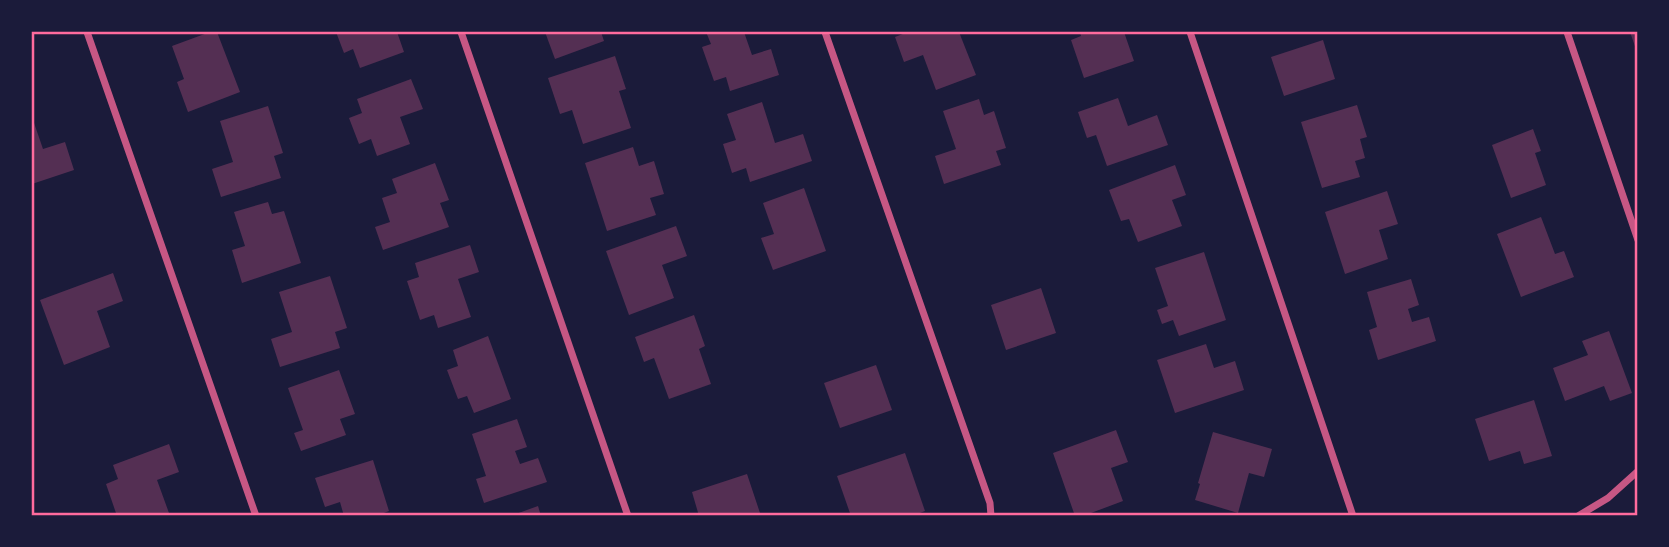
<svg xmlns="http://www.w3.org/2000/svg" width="1669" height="547" viewBox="0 0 1669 547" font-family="Poppins,sans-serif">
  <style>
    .building { fill: #542f53 }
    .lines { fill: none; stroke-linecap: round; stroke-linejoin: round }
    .minor { stroke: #c65784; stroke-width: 7 }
    .neatline { fill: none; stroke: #ff6b9d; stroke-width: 2.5 }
  </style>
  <rect width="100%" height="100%" fill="#1b1b3a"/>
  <g class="building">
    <path d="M210,32H217L240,92L188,112L177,82L184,79L172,46Z"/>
    <path d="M336,32H397L404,52L360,68L353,49L344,53Z"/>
    <path d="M545,32H601L604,41L555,59Z"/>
    <path d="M706,32H744L752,55L771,49L779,75L730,91L726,77L714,81L702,47L711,44Z"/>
    <path d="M908,32H959L976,75L936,90L923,55L904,62L895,37Z"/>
    <path d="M1080,32H1124L1134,61L1084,78L1071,40L1081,36Z"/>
    <path d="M1630,32H1638V52H1637Z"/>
    <path d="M1323,40L1335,79L1284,96L1271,57Z"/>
    <path d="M615,56L626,89L619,91L631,128L583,144L572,110L560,114L548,78Z"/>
    <path d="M411,79L423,109L400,117L410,144L377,156L371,139L359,144L349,118L362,113L357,99Z"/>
    <path d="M1118,98L1128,126L1157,115L1168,145L1107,166L1096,135L1087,138L1078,112Z"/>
    <path d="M979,99L984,115L994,111L1006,148L996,151L1001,165L944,184L935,156L956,149L943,111Z"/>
    <path d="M762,102L775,143L803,134L812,161L750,182L746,168L732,173L723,144L736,140L727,114Z"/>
    <path d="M1357,105L1367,137L1360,139L1365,158L1355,161L1360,177L1322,188L1301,122Z"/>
    <path d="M268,106L283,153L274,156L281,178L221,197L212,169L233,162L220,121Z"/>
    <path d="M32,117L43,149L65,142L74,170L32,184Z"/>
    <path d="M1533,129L1541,151L1535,153L1546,185L1511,198L1492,145Z"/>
    <path d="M633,147L639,166L654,161L664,194L650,198L656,215L607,231L585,163Z"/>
    <path d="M435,163L449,200L440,203L449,227L383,250L375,227L390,222L382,198L397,193L392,179Z"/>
    <path d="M1175,165L1186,195L1172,200L1182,226L1138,242L1129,219L1121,221L1109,190Z"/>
    <path d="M804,188L826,251L773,270L761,238L774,234L763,203Z"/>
    <path d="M1387,191L1398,224L1379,230L1388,259L1345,274L1325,212Z"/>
    <path d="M268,202L272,214L284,211L301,263L242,283L232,250L245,246L234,212Z"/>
    <path d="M1541,217L1555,254L1564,251L1574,277L1521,297L1497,234Z"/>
    <path d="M676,226L687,256L662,265L674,298L629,315L606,251Z"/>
    <path d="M470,245L479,272L458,279L471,317L438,328L434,315L420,320L407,281L419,277L415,263Z"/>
    <path d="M1204,252L1226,320L1179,336L1173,320L1162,324L1157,310L1168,306L1155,268Z"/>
    <path d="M113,273L123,301L97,311L110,347L64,365L40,300Z"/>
    <path d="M330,276L347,328L335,332L340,348L280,367L271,339L292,332L279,292Z"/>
    <path d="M1411,279L1419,305L1408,309L1412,322L1429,317L1436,341L1378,360L1369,330L1377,327L1367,292Z"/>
    <path d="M1041,288L1056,333L1006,350L991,305Z"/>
    <path d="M694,315L705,346L699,349L711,384L669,399L654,358L644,362L635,337Z"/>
    <path d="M1609,331L1632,393L1610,401L1604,386L1565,401L1553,368L1588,355L1582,341Z"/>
    <path d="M488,336L511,399L474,413L467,396L458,399L447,370L458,366L453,350Z"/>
    <path d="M1206,344L1214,368L1235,361L1244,390L1175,413L1157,360Z"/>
    <path d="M876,365L892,410L840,428L824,383Z"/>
    <path d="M339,370L355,414L340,419L346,435L301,451L294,433L303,430L288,388Z"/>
    <path d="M1534,400L1552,456L1524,464L1520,451L1489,461L1475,419Z"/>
    <path d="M517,419L527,447L515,451L520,464L538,458L547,482L484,503L476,479L486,476L472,434Z"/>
    <path d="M1116,430L1128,462L1111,468L1123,501L1083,516H1075L1053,453Z"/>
    <path d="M1213,432L1272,449L1264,477L1249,473L1238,513L1195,500L1200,484L1198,483Z"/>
    <path d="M169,444L179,472L157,480L169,513L161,516H117L106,484L118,479L113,465Z"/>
    <path d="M905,453L925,511L912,516H851L837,476Z"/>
    <path d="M373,460L389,511L376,516H344L340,502L325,507L315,478Z"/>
    <path d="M747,474L761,516H699L692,492Z"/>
    <path d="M538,506L541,516H513V515Z"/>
  </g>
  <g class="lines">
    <g class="minor">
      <path d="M87,32L256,516"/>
      <path d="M461,32L628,516"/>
      <path d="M825,32L990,503L991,516"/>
      <path d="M1190,32L1353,516"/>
      <path d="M1567,32L1638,240"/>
      <path d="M1578,516L1608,498L1638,471"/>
    </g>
  </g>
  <rect width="1669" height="547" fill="none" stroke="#1b1b3a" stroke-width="66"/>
  <rect x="33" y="33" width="1603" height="481" class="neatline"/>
</svg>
